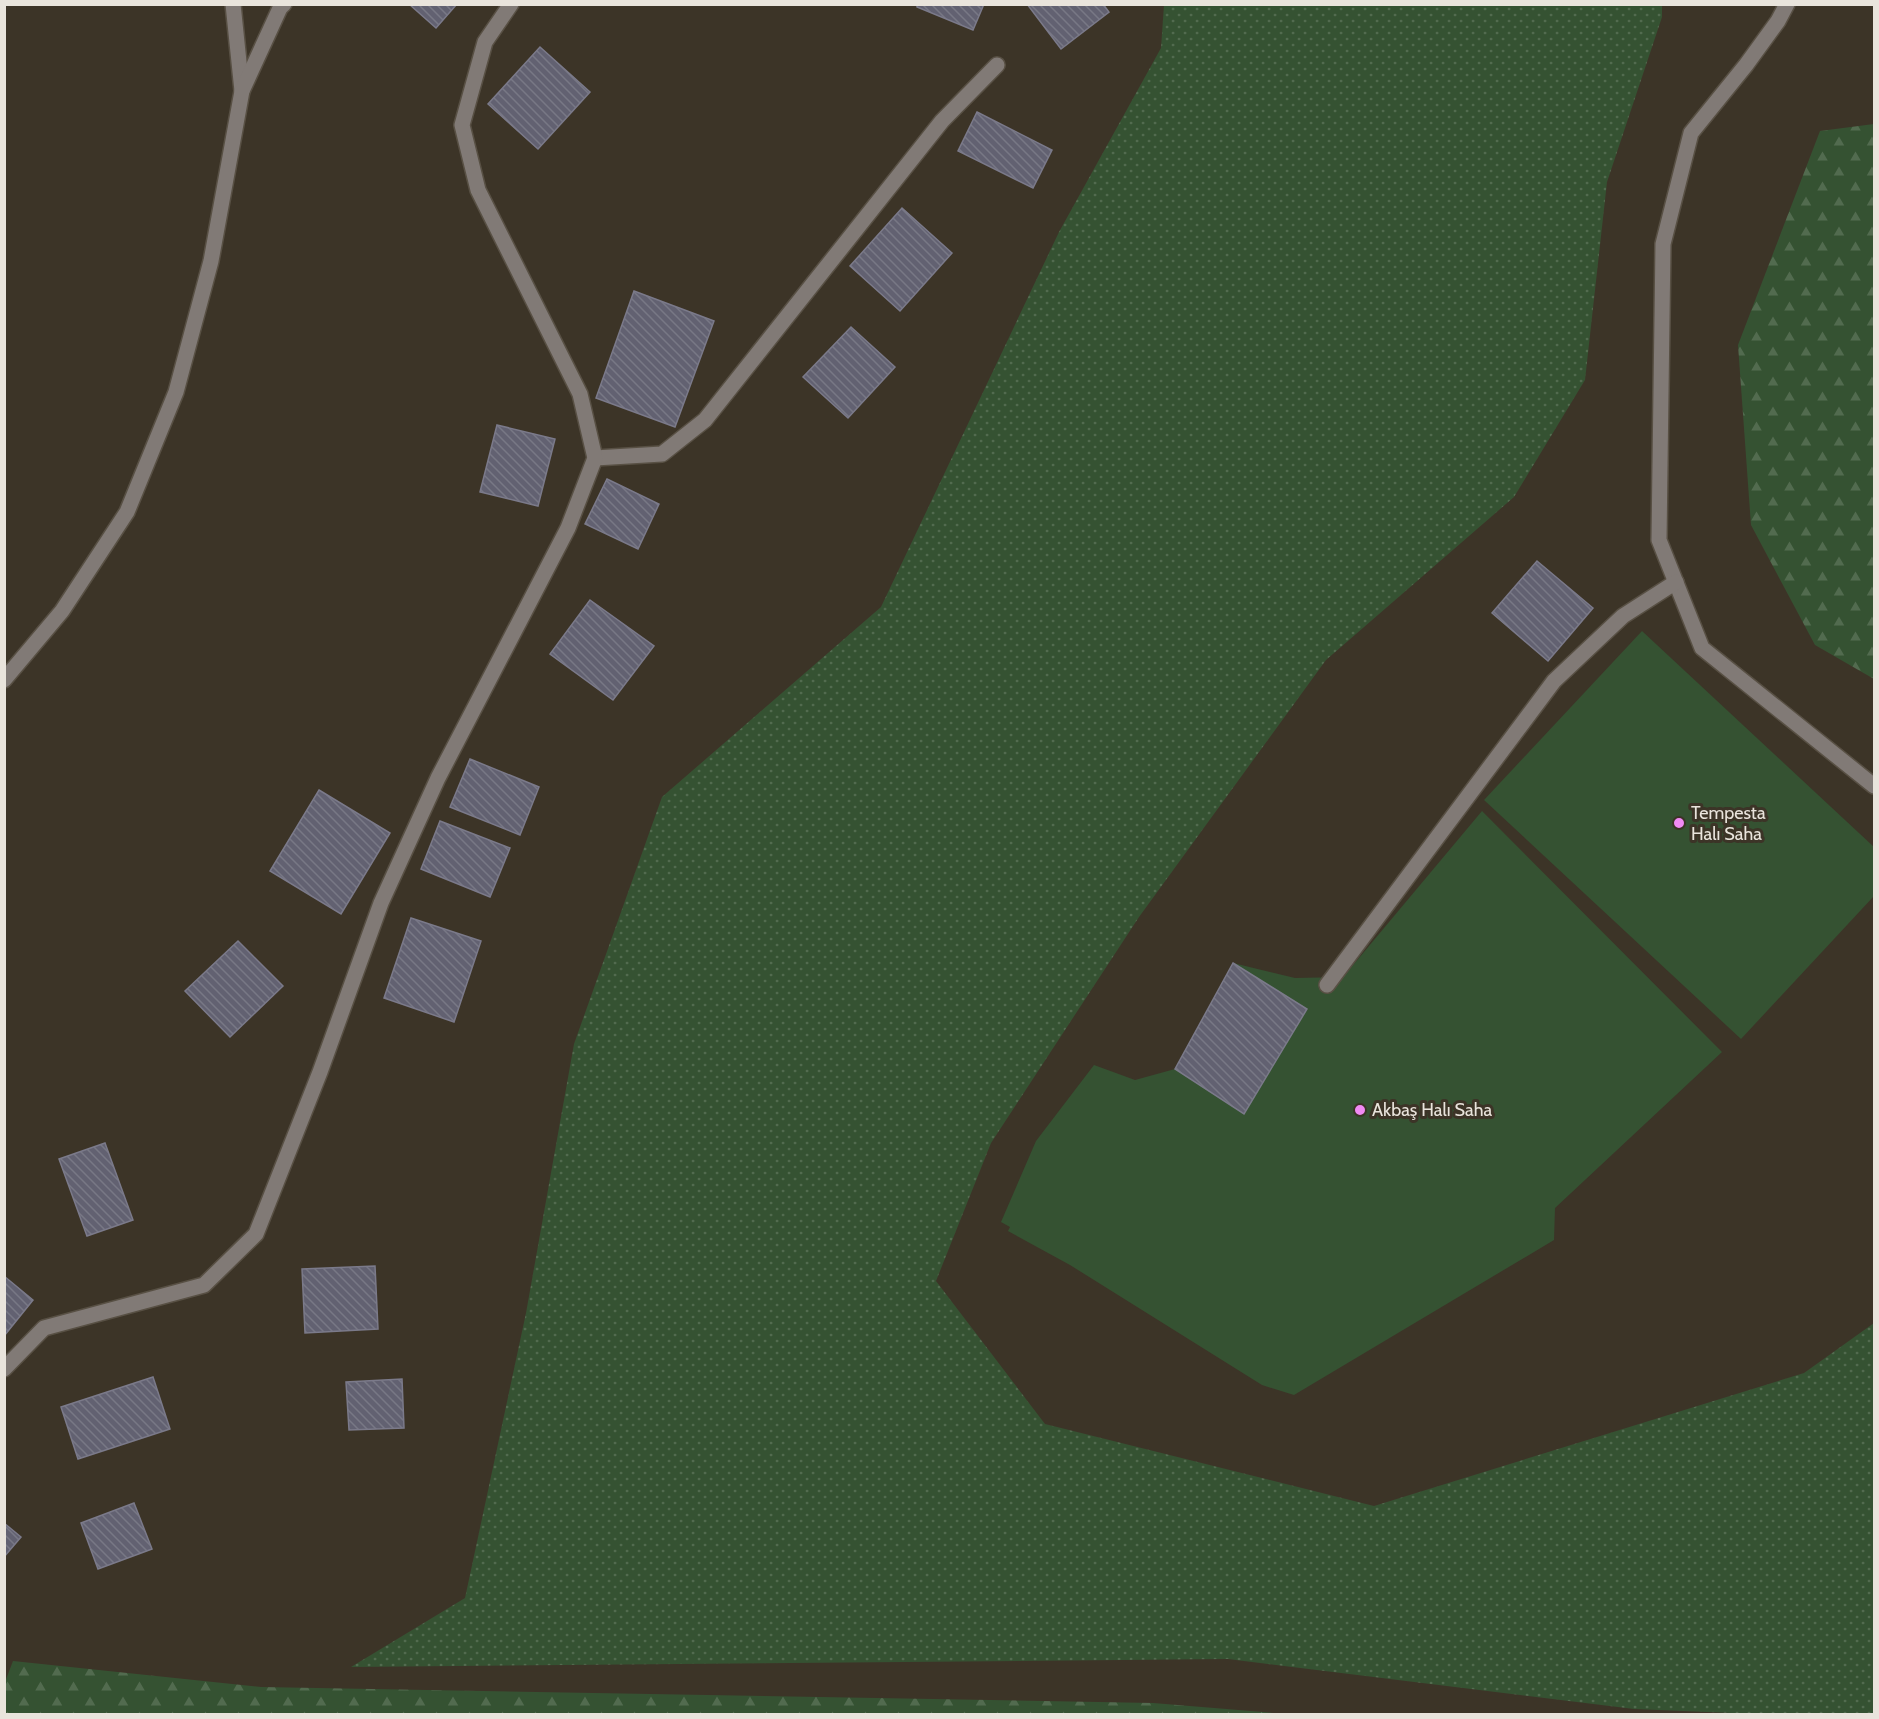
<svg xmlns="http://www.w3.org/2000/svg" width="1879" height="1719" viewBox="0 0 1879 1719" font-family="Cabin,sans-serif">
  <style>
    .grass { fill: url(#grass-dots) }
    .forest { fill: url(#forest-firs) }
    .garden { fill: #355232 }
    .building { fill: url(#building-back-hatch); stroke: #7b7a8a; stroke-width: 1.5 }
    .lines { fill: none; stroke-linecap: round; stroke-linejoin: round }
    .minor-casing { stroke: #585044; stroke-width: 18 }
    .minor { stroke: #817a76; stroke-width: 15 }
    .poi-dot { fill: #f18af4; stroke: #3c3427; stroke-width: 2 }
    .labels { text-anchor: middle; stroke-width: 6; stroke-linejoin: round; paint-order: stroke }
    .poi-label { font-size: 18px; fill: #e9e4dc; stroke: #3c3427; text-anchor: start }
  </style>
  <defs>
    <pattern id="grass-dots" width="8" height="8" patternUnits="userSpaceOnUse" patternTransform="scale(1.5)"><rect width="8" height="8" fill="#355232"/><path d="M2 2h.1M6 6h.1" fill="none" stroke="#526b4f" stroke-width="1.8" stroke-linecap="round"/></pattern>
    <pattern id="forest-firs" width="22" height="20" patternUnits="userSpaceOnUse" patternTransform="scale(1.5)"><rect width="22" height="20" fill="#355232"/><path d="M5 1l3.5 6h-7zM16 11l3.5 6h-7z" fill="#526b4f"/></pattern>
    <pattern id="building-back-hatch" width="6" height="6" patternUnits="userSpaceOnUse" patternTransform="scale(1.5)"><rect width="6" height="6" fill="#626171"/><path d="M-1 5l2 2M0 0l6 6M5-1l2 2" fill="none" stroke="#787885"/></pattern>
  </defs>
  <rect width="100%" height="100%" fill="#3c3427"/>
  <path class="grass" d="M1164,5L1662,4V17L1607,182L1585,380L1514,497L1326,660L1139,917L991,1143L936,1281L1045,1424L1374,1506L1804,1373L1874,1323V1714H1756L1634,1709L1228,1659L351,1667L465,1598L526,1313L574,1044L662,797L881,607L1059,232L1161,48Z"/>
  <g class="forest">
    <path d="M1874,124V679L1815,645L1751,525L1738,345L1820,131Z"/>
    <path d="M13,1661L261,1687L1153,1703L1286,1714H5V1682Z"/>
  </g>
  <g class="garden">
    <path d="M1642,631L1874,847V896L1741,1039L1484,800Z"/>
    <path d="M1482,811L1722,1052L1555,1208L1554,1240L1294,1395L1262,1385L1070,1265L1008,1231L1010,1227L1001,1222L1036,1141L1094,1065L1135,1080L1175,1069L1233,963L1295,978L1343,977Z"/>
  </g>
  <g class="building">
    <path d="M409,4H457L436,28Z"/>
    <path d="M917,4H984L973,30L917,7Z"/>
    <path d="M1027,4H1103L1109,12L1061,49Z"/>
    <path d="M540,47L590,92L538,149L488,104Z"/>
    <path d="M977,112L1052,150L1033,188L958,151Z"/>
    <path d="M902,208L952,253L900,311L850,266Z"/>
    <path d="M634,291L714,321L675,427L596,398Z"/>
    <path d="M851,327L895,367L848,418L803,377Z"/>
    <path d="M497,425L555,439L538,506L480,492Z"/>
    <path d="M607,479L659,504L638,549L585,524Z"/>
    <path d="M1537,561L1593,608L1548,661L1492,613Z"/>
    <path d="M590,600L654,646L613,700L550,654Z"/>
    <path d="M470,759L539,787L520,835L450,807Z"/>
    <path d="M319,790L390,833L341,914L270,871Z"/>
    <path d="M440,821L510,848L490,897L421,869Z"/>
    <path d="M411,918L481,941L454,1022L384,998Z"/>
    <path d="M238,941L283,986L230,1037L185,991Z"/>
    <path d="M1233,963L1307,1009L1244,1114L1175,1069Z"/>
    <path d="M105,1143L133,1220L87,1236L59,1159Z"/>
    <path d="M375,1266L378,1329L305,1333L302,1269Z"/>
    <path d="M4,1276L33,1300L4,1336Z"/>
    <path d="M153,1377L170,1429L78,1459L61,1407Z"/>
    <path d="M402,1379L404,1428L349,1430L346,1382Z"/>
    <path d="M134,1503L152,1549L98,1569L81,1523Z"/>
    <path d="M4,1523L21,1537L4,1557Z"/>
  </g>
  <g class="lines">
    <g class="minor-casing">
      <g id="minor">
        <path d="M233,4L242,91"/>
        <path d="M1787,4L1778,21L1746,65L1691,133L1663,244L1659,540L1702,648L1874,786"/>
        <path d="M595,458L662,454L705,420L942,121L997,65"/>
        <path d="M4,680L62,611L127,512L176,392L211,261L242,91L280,8L284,4"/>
        <path d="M1327,985L1554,681L1623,616L1676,582"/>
        <path d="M4,1369L44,1328L204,1285L256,1234L320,1072L381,903L438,778L568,528L595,458L580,394L478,190L462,125L485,42L511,4"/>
      </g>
    </g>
    <use href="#minor" class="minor"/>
  </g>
  <g class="poi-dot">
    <circle cx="1679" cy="823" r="6"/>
    <circle cx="1360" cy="1110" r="6"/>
  </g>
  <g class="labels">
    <g class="poi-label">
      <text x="1691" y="819">Tempesta<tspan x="1691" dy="21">Halı Saha</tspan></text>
      <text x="1372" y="1116">Akbaş Halı Saha</text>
    </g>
  </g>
  <rect width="1879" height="1719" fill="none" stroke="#e9e4dc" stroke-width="12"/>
</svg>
